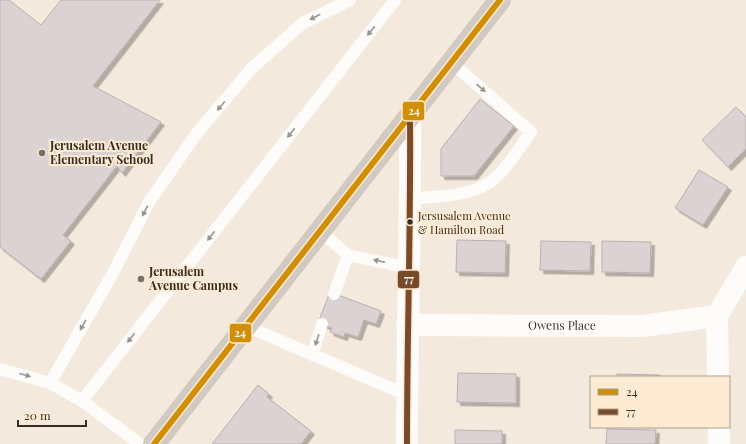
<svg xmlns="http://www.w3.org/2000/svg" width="746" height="444" viewBox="0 0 746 444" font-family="'Playfair Display',serif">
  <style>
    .building { fill: #dbd2d4; stroke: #b9b1b1; filter: url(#shadow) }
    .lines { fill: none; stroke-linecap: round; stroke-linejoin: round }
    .service { stroke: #fdfcfa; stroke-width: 12 }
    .minor { stroke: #fdfcfa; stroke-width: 22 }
    .primary { stroke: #d0cac2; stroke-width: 22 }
    .bus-1-casing { stroke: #fcead3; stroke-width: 9 }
    .bus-2-casing { stroke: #fcead3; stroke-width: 9 }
    .bus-1 { stroke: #d18e07; stroke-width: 6 }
    .bus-2 { stroke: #7a4b2a; stroke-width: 6 }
    .oneway { fill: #9a958e }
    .poi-dot { fill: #796f64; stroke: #fcead3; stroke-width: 1.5 }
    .bus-dot { fill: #372e23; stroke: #fcead3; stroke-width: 1.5 }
    .labels { text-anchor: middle; stroke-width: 4; stroke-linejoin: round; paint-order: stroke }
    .bus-label { font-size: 11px; fill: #372e23; stroke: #fcead3; text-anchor: start }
    .poi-label { font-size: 12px; font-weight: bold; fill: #372e23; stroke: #fcead3; text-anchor: start }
    .street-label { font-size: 12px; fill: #372e23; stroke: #fcead3 }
    .line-badge { stroke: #fcead3; stroke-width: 1.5 }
    .badge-label { font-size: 11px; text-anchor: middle; font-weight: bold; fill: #fff }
  </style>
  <defs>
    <filter id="shadow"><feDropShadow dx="3.5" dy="3.5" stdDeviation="0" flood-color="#0004"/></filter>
  </defs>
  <rect width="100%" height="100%" fill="#f3e9dc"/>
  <g class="building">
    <path d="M0,0H9L41,25L61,0H160L93,86L161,122L122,173L117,166L63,235L71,241L41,279L0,247Z"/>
    <path d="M480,99L514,126L474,176H441V149Z"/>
    <path d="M736,107L746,117V149L728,167L702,140Z"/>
    <path d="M699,170L728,187L703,225L675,208Z"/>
    <path d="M457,240L506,241L505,273L456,272Z"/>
    <path d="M541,241L591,242L590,271L540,270Z"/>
    <path d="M602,241L651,242L650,273L602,272Z"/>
    <path d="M330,292L381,311L376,324L364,320L358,337L345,333L344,337L330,332L332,328L318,323Z"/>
    <path d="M458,373L516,374V403L457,402Z"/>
    <path d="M617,374L660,375V377H617Z"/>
    <path d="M258,385L269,394L267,397L311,431L301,444H212Z"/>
    <path d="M607,429L656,430L655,444H606Z"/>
    <path d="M455,430L502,431V444H455Z"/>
  </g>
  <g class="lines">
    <g class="service">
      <path d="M411,199C435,196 466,197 487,184C506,172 518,149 531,132L451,62"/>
      <path d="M320,231L348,255L409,268"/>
      <path d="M334,294L348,255"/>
      <path d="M246,326L407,395"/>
      <path d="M312,355L322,324"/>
      <path d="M0,369L50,383"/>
      <path d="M82,401L395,0"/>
      <path d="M140,444L82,401L50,383L113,273L149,202L197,133L252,68L303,23L350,0"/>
    </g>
    <g class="minor">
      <path id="s1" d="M407,325L642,326L717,316"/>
      <path d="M718,377L717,316L746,267"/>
      <path d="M719,427V444"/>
      <path d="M407,444C407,334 411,225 410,115"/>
    </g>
    <path class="primary" d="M154,444L500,0"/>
    <g class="bus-1-casing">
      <path id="bus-1" d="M154,444L500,0"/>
    </g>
    <g class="bus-2-casing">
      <path id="bus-2" d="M407,444C407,334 411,225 410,115"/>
    </g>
    <use href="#bus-1" class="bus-1"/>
    <use href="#bus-2" class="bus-2"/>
  </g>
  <defs><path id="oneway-solid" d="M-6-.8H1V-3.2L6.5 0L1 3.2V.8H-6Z"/></defs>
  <g class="oneway">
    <use href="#oneway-solid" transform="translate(315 17) rotate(153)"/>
    <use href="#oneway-solid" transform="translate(371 31) rotate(128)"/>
    <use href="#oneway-solid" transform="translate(481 88) rotate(41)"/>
    <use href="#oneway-solid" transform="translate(221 106) rotate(130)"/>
    <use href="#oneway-solid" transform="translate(291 133) rotate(128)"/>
    <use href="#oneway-solid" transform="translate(145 211) rotate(117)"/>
    <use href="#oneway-solid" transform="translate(211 236) rotate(128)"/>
    <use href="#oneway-solid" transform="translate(379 261) rotate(-167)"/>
    <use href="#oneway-solid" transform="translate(83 325) rotate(120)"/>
    <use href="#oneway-solid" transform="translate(131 338) rotate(128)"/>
    <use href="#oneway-solid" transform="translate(317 340) rotate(109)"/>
    <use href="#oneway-solid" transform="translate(25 375) rotate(15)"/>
  </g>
  <g class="poi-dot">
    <circle cx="42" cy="153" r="4"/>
    <circle cx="141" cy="279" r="4"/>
  </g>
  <circle class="bus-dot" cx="410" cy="222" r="3.5"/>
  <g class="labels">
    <g class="bus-label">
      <text x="418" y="220">Jersusalem Avenue<tspan x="418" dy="14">&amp; Hamilton Road</tspan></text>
    </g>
    <g class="poi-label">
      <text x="50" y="150">Jerusalem Avenue<tspan x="50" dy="14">Elementary School</tspan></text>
      <text x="149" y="276">Jerusalem<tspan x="149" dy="14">Avenue Campus</tspan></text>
    </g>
    <g class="street-label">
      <text dy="4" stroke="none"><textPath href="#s1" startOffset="155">Owens Place</textPath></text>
    </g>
  </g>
  <g class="line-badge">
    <rect x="402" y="101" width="23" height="20" rx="4" fill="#d18e07"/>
    <rect x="397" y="270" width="23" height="19" rx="4" fill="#7a4b2a"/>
    <rect x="229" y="323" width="23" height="20" rx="4" fill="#d18e07"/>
  </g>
  <g class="badge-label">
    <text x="414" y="115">24</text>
    <text x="409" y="283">77</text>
    <text x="240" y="337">24</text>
  </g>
  <rect x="590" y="376" width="140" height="52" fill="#fcead3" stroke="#ad9f8d"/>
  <rect x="598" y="389" width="20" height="6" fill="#d18e07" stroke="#ad9f8d"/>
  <text x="626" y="396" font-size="12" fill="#372e23">24</text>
  <rect x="598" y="409" width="20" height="6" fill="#7a4b2a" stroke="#ad9f8d"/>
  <text x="626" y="416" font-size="12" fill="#372e23">77</text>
  <path d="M18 420v6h68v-6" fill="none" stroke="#372e23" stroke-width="2"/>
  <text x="24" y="420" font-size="12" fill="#372e23" stroke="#fcead3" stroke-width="3" paint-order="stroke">20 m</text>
</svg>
